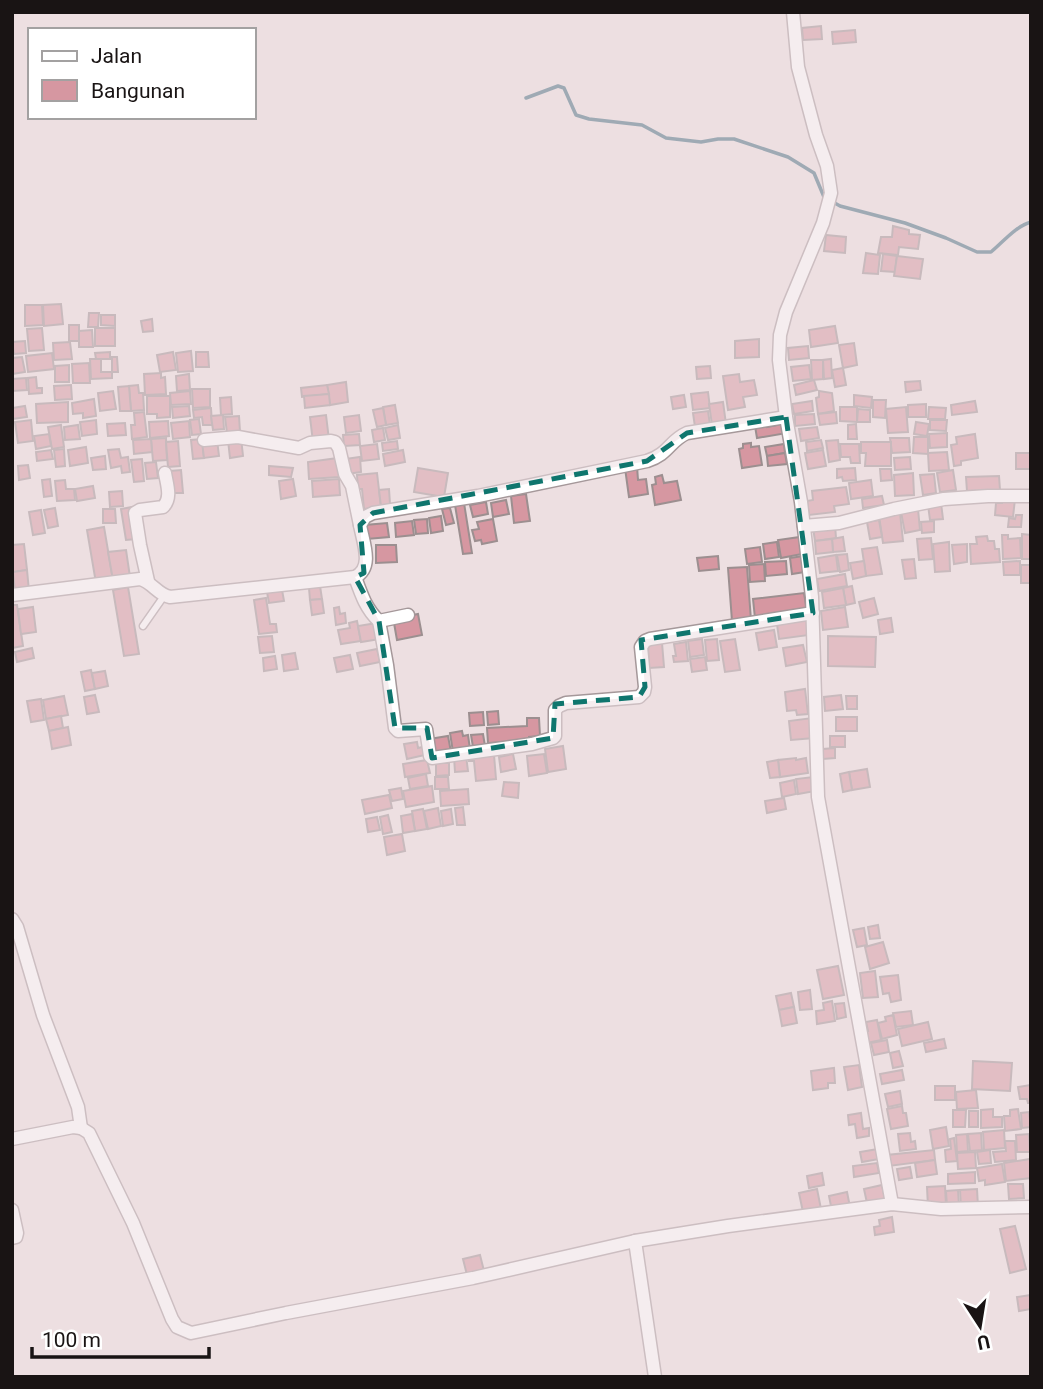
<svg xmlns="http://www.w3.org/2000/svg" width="1043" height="1389" viewBox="0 0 1043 1389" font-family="Roboto,sans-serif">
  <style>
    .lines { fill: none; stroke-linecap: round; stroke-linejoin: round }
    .stream { stroke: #406c7d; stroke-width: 3.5 }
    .building { fill: #d697a1; stroke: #9c8f90; stroke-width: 2 }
    .lane-casing { stroke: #a5989a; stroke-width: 9 }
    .street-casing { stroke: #a5989a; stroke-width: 15 }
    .lane { stroke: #fff; stroke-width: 6 }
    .street { stroke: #fff; stroke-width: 12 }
    .marked { fill: none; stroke: #0f766e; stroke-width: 5; stroke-dasharray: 14 9; stroke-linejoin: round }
  </style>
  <rect width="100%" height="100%" fill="#eddfe1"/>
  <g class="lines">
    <g class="stream">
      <path d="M526,98L558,86L564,88L576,115L589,119L642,125L666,138L701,142L718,139H734L788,157L814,173L824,197L827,198"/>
      <path d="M833,202L840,206L905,223L946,238L977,252H991C1003,242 1016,226 1031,222"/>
    </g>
  </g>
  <g class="building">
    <path d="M821,26L822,39L803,40L802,28Z"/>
    <path d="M855,30L856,42L833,44L832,32Z"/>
    <path d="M893,226L909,230V234L920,235L918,249L899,247L898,255L878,253L881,237H892Z"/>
    <path d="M826,235L846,237L845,253L824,251Z"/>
    <path d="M866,253L880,255L878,274L863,273Z"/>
    <path d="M883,254L897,256L895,272L881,271Z"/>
    <path d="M897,256L923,259L920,279L894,276Z"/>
    <path d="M61,304L63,324L44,326L43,305Z"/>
    <path d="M25,305H42L43,325L25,326Z"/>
    <path d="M89,313H99L98,327H88Z"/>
    <path d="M101,315H115V326L101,325Z"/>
    <path d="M152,319L153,331L143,332L141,321Z"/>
    <rect x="69" y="325" width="10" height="16"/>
    <path d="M835,326L838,343L811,347L809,330Z"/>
    <path d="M42,328L44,350L29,351L27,329Z"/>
    <rect x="95" y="328" width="20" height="18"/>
    <path d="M92,330L93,347H79V331Z"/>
    <path d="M759,339V357L735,358V341Z"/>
    <path d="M25,341L26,353L14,354L12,342Z"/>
    <path d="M70,342L72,359L54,360L53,343Z"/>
    <path d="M854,343L857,365L843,368L839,345Z"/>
    <path d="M808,346L809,358L789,360L788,348Z"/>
    <path d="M191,351L193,371L178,372L176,353Z"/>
    <path d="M110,352V357H117L118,372H112V359H96L95,353Z"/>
    <path d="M173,352L176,370L160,372L157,355Z"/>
    <path d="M196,352H208L209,367H196Z"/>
    <path d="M52,353L54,369L28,372L26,356Z"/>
    <path d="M22,357L25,372L12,374V358Z"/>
    <path d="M90,359H101V372H112V378L91,379Z"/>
    <path d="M831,359L832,378L824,379L823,360Z"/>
    <path d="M811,360H823V379L812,380Z"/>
    <path d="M89,363L90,383H73L72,364Z"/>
    <path d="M69,365V382H55V366Z"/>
    <path d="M809,365L811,379L793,381L791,367Z"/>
    <path d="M710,366L711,378L697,379L696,367Z"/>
    <path d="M843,368L846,385L835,387L832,370Z"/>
    <path d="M161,373V378L165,377L166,394L145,395L144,374Z"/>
    <path d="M189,374L190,390L177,391L176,376Z"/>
    <path d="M739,374L740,382L754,380L757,395L743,397L745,407L728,410L723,376Z"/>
    <path d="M36,377L37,388H42V393L29,394L28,378Z"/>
    <path d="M26,378L27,390L12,391V379Z"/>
    <path d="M814,380L817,390L796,395L794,385Z"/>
    <path d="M920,381L921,390L906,392L905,382Z"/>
    <path d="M346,382L348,402L330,405L327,385Z"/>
    <path d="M71,385L72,399L55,400L54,386Z"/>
    <path d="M138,385L139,393H143L144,410L131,411L129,386Z"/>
    <path d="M327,385L329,394L302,397L301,388Z"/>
    <path d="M129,386L131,411H120L118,387Z"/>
    <path d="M192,389H210V407L193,408Z"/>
    <path d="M113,391L116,409L100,411L98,393Z"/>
    <path d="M190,391L191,404L171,405L170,393Z"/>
    <path d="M819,391L832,393L834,411L818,414L816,398L819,397Z"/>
    <path d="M708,392L710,408L693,410L691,394Z"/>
    <path d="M329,394L330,405L305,408L304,396Z"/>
    <path d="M684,395L686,407L673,409L671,397Z"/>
    <path d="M854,395L872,397L871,408L854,406Z"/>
    <path d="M147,396H170V417L157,418V414H147Z"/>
    <path d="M231,397L232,414L221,415L220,398Z"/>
    <path d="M94,399L96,416L83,418V413L73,414L72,403Z"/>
    <path d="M873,400H886L885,418L873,417Z"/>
    <path d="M812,401L813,411L794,414L792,404Z"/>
    <path d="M975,401L977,412L952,415L951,405Z"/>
    <path d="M68,402V422L37,423L36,404Z"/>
    <path d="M723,402L726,424L712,425L709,404Z"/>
    <path d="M926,404V417H908V405Z"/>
    <path d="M395,405L398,423L386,425L383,407Z"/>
    <path d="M25,406L27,417L12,419V408Z"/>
    <path d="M189,406L190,416L173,418L172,407Z"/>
    <path d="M840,407H857V422L840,421Z"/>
    <path d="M906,407L908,432L888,433L886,409Z"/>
    <path d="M929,407L946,408L945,419H928Z"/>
    <path d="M211,408L212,425H203L202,417L194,418L193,410Z"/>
    <path d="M383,408L386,425L377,427L373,410Z"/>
    <path d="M858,409L870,410V422H857Z"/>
    <path d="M708,411L710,425L695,427L693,413Z"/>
    <path d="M144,412L147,437L132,439L131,425H135L134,413Z"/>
    <path d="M836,412L837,423L820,425L818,414Z"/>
    <path d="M814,414L815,424L795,426V415Z"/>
    <path d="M223,415L224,429L213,430L211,416Z"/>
    <path d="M326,415L329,440L313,442L310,417Z"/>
    <path d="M359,415L361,431L346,433L344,417Z"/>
    <path d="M239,416L240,432L227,433L225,417Z"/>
    <path d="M199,419L201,434L192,435L190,420Z"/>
    <path d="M31,420L33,441L18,443L15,422Z"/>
    <path d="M96,420L97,434L82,436L80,422Z"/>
    <path d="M930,420H947L946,431L930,430Z"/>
    <path d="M168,421L169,436L150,438L149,422Z"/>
    <path d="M189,421L190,437L173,439L171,423Z"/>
    <path d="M777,422L786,424L787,433L757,438L755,426L766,424L767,427L777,425Z"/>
    <path d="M916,422L929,424L927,436L914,434Z"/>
    <path d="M125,423L126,435L108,436L107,424Z"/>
    <path d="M856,424L857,439H848V425Z"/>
    <path d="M61,425L64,447L52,449L48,427Z"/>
    <path d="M78,425L80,439L65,440L64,427Z"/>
    <path d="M398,425L400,438L388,440L385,428Z"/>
    <path d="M817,427L819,438L801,441L799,429Z"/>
    <path d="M383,428L385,440L374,442L372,430Z"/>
    <path d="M947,433V447L930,448L929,434Z"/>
    <path d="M49,434L51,446L36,449L34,436Z"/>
    <path d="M359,434L360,445L344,446L343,435Z"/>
    <path d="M975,434L978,458L961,461V465L954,466L951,445L957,444L956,437Z"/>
    <path d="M914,437H928V454L913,453Z"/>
    <path d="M166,438L167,460L153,461L151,439Z"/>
    <path d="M241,438L243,456L230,458L228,440Z"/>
    <path d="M890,438H909L910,452L892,453Z"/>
    <path d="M151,439L152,452L134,454L133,440Z"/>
    <path d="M202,439L204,458L193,459L191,440Z"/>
    <path d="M217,440L219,456L204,458L202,442Z"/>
    <path d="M821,440L823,448L807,451L806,442Z"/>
    <path d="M838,440L840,460L829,462L826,441Z"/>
    <path d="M178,441L180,466L168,467L166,442Z"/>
    <path d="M397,441L398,449L383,451L382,443Z"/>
    <path d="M861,442H891V466H865L866,453H861Z"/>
    <path d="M751,443V447L759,446L762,465L742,468L739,449L743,448V444Z"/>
    <path d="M377,444L379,459L362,461L360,446Z"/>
    <path d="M784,444L785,453L767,456L765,447Z"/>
    <path d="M840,444H859L860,463H851L850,457H841Z"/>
    <path d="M86,447L88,463L70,466L68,450Z"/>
    <path d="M64,449L65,466L56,467L54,450Z"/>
    <path d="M119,449L121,458L128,457L130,472L122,473L121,466L111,468L108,450Z"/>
    <path d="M51,450L53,459L37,461L36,452Z"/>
    <path d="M403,450L405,462L385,466L383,454Z"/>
    <path d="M823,450L826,466L808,469L805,453Z"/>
    <path d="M947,452L949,470L929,471L928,453Z"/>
    <path d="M785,453L787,464L768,466L767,456Z"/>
    <rect x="1016" y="453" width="15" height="16"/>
    <path d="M105,456L106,469L93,470L91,458Z"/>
    <path d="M360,457L361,472L347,474L345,459Z"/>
    <path d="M910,457L911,469L895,470L894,458Z"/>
    <path d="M338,458L339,477L309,479L308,462Z"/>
    <path d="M142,459L144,481L134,482L131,460Z"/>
    <path d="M156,462L158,478L147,479L145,463Z"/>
    <path d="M28,465L30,478L19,480L18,466Z"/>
    <path d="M269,466L293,468L291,477L269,475Z"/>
    <path d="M637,466L638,480L646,479L648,494L629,497L625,468Z"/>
    <path d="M418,468L448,473L444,497L414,492Z"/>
    <path d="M855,468L856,480L843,481L842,477L837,478V469Z"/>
    <path d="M880,469H891L892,480L881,481Z"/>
    <path d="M181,470L183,493H171L170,471Z"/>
    <path d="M953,470L956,490L940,492L937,473Z"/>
    <path d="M377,473L381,507L364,509L362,489H358L357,475Z"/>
    <path d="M913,473L914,495L895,496L894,475Z"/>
    <path d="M934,474L936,493L923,495L920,475Z"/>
    <path d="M662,475L664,483L677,481L681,500L655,505L652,485L656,484L655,477Z"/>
    <path d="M999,476L1000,490L967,491L966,477Z"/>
    <path d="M50,479L52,496L44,497L42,480Z"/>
    <path d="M293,479L296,496L281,499L279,481Z"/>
    <path d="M339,479L340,495L313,497L312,481Z"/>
    <path d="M65,480L66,489H74L75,500L57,501L55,481Z"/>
    <path d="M871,480L873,496L851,499L849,483Z"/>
    <path d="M93,486L95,498L77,501L75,489Z"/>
    <path d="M846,487L849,504L834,506L835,512L809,515L807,501L813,500L812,491Z"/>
    <path d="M389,489L390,504L381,506L379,490Z"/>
    <path d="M122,491L123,506L110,507L109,492Z"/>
    <path d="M526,494L530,521L514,523L511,496Z"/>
    <path d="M882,496L884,505L863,508L862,499Z"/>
    <path d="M1002,498L1015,499L1013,517L995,515L996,503H1002Z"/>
    <path d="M506,500L509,514L493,517L491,503Z"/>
    <path d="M486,502L488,514L473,517L470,505Z"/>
    <path d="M464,503L472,553L463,554L455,505Z"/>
    <path d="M941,503L943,519L930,520L928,505Z"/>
    <path d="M132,507L136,539L126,540L121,509Z"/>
    <path d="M55,508L58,526L48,528L44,510Z"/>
    <path d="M450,508L454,523L446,525L442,509Z"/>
    <path d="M103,509H115L116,523H103Z"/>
    <path d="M918,509L920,530L905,533L901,512Z"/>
    <path d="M41,510L45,533L33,535L29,512Z"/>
    <path d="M900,513L903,541L883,543L879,516Z"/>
    <path d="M1016,515H1022L1021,527H1008L1009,518L1015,519Z"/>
    <path d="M441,516L443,531L431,533L429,518Z"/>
    <path d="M427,519L428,533L416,534L414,520Z"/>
    <path d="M493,519L497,541L482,544L481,540L475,541L472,530L479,529L477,522Z"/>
    <path d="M879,520L882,537L870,539L867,522Z"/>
    <path d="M412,521L414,535L396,537L395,523Z"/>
    <path d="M934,521V532L922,533L921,522Z"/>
    <path d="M387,523L389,537L367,539L365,525Z"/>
    <path d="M835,525L836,538L815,541L813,527Z"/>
    <path d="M104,527L113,580L96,583L87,530Z"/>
    <path d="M1022,534L1031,535V559H1022Z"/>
    <path d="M1002,535H1008V539L1020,538L1021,558L1003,559Z"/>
    <path d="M987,536L988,541H994L995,549H999L1000,562L971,564L970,544H977L976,537Z"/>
    <path d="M800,537L802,554L781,558L778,540Z"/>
    <path d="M843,537L845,551L833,552L832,539Z"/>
    <path d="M931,538L933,559L919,560L917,539Z"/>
    <path d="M832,539L833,552L816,554L815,541Z"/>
    <path d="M777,542L779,557L765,559L763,544Z"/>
    <path d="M949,542L950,571L935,572L933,544Z"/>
    <path d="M24,544L27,570L13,572L12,545Z"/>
    <path d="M967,544V562L954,564L952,545Z"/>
    <path d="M376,545H396L397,562L376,563Z"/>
    <path d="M760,547L762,562L747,564L745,549Z"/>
    <path d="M877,547L882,574L866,576L862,549Z"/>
    <path d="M126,550L130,577L113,580L108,552Z"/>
    <path d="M847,554L849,570L840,572L837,555Z"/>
    <path d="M836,555L838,571L820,573L818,558Z"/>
    <path d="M718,556L719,569L699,571L697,558Z"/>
    <path d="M803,556L805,572L792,574L790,558Z"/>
    <path d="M914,559L916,578L905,579L902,560Z"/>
    <path d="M786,561L787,574L766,576L765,562Z"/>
    <path d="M864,561L866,576L853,579L850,563Z"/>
    <path d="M1020,561V575H1004L1003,562Z"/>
    <path d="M764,564L765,581L750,582L749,565Z"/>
    <rect x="1021" y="565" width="10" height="18"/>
    <path d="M747,567L751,620L732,621L728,568Z"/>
    <path d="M27,570L29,591L15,592L13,572Z"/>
    <path d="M845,574L847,586L819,591L817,579Z"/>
    <path d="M320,586L322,599L310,600L309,588Z"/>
    <path d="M852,586L855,603L846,605L843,588Z"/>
    <path d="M128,587L139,654L124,656L113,590Z"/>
    <path d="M843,588L846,605L824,608L822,592Z"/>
    <path d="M282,590L284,601L269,603L267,592Z"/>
    <path d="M804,593L807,611L755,618L753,599Z"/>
    <path d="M266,598L270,624H276L277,632L259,634L254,600Z"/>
    <path d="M874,598L878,614L863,618L859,602Z"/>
    <path d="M322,599L324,613L312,615L310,600Z"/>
    <path d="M12,605H17L23,646L12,648Z"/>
    <path d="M33,607L36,632L21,634L18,609Z"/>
    <path d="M339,607L340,614L345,613L346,623L336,625L334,608Z"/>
    <path d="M845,607L848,627L823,630L821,611Z"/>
    <path d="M418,614L422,635L397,640L394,623L408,616Z"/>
    <path d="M891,618L893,632L880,634L878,620Z"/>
    <path d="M807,620L809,635L779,639L777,624Z"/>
    <path d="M357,621L361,641L341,644L338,630L350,628L349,623Z"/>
    <path d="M377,623L380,639L361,642L358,626Z"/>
    <path d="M774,630L777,647L759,650L756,633Z"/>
    <path d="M272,636L274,652L260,653L258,637Z"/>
    <path d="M828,636L876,637L875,667L828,666Z"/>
    <path d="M702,639L704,655L690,657L688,641Z"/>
    <path d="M717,639L719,660L707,661L705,640Z"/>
    <path d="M735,639L740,670L725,672L720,641Z"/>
    <path d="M686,642L688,661L674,662L673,656H676L674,644Z"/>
    <path d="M662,643L664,667L649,668L648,644Z"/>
    <path d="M803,645L807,662L786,666L783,648Z"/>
    <path d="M32,648L34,658L17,662L15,652Z"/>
    <path d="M377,649L380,662L360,666L357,653Z"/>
    <path d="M295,653L298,669L284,671L282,655Z"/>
    <path d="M350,655L353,669L337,672L334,658Z"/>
    <path d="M275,656L277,669L264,671L263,658Z"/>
    <path d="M705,657L707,670L692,672L690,659Z"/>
    <path d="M91,670L95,689L85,691L81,672Z"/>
    <path d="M105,671L108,686L95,689L92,673Z"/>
    <path d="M805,689L808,714L797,715L796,710L787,711L785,692Z"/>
    <path d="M95,695L99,712L87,714L84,697Z"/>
    <path d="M841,695L843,709L825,711L824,697Z"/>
    <path d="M64,696L68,715L46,719L43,700Z"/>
    <path d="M846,696H857V709H847Z"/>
    <path d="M41,699L44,720L31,722L27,701Z"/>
    <path d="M498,711L499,724L488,725L487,712Z"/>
    <path d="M483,712L484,725L470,726L469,713Z"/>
    <path d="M61,716L63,728L49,731L46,719Z"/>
    <rect x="836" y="717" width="21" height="14"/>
    <path d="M527,718H539L540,736L529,737V741L488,743L487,728L527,726Z"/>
    <path d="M812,718L814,738L791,740L789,721Z"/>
    <path d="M68,727L71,745L52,749L49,731Z"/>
    <path d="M462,731L463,736L468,735L470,749L453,752L450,733Z"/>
    <path d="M483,734L485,746L473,747L471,735Z"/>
    <path d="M448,736L451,752L432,755L429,739Z"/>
    <rect x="830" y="736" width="15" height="11"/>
    <path d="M417,742L418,748L427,746L429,754L407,759L404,744Z"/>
    <path d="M563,746L566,769L548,772L545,749Z"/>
    <path d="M835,748V758L823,759V749Z"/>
    <path d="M469,754L494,755L496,779L476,781L474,761H469Z"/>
    <path d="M513,754L516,769L501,772L499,757Z"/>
    <path d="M544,754L547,773L529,776L527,756Z"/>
    <path d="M466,756L468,771L455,772L454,757Z"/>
    <path d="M796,758V760L806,758L808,773L780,777L778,760Z"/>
    <path d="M427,760L430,773L405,777L403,764Z"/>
    <path d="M778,760L780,777L770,778L767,762Z"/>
    <path d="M436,763H449V775L436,776Z"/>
    <path d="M867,769L870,787L852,790L849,772Z"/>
    <path d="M849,772L852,790L843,792L840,774Z"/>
    <path d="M426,774L428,786L410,789L408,778Z"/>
    <path d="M435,777H448L449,789H435Z"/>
    <path d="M813,777L815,791L798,794L796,779Z"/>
    <path d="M794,780L796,794L782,797L780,783Z"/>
    <path d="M504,782L519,783L518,798L502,796Z"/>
    <path d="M432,786L434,802L406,807L403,791Z"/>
    <path d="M401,788L403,799L392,801L389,790Z"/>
    <path d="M468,789L469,804L441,806L440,791Z"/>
    <path d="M389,795L392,808L365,814L362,800Z"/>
    <path d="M784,798L786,809L767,813L765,801Z"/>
    <path d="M463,807L465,825H457L455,808Z"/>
    <path d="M438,808L441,826L428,829L424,811Z"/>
    <path d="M423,809L427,829L415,831L412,811Z"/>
    <path d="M451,809L453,824L443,826L441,811Z"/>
    <path d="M412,814L415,831L403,833L401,816Z"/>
    <path d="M388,815L392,832L383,834L380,817Z"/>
    <path d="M377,817L380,830L368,832L366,819Z"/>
    <path d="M402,834L405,851L387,855L384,837Z"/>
    <path d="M878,925L880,938L870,939L868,927Z"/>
    <path d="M864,928L867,945L857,947L853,930Z"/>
    <path d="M883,942L889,963L870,969L865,947Z"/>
    <path d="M838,966L844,995L823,999L817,970Z"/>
    <path d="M875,971L878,997L863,998L860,973Z"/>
    <path d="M898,975L901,1000L891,1002L889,993L883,994L880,977Z"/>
    <path d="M810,990L812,1009L800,1010L798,992Z"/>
    <path d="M791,993L794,1007L779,1010L776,996Z"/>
    <path d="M832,1001L835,1021L817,1024L816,1011L824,1010L823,1003Z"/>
    <path d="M844,1003L846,1017L837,1019L835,1004Z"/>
    <path d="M794,1007L797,1023L782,1026L779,1010Z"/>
    <path d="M911,1011L913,1025L896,1027L893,1013Z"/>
    <path d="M893,1015L897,1035L882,1039L878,1023L886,1021L885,1017Z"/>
    <path d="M877,1020L881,1040L867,1043L864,1032L868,1031L866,1022Z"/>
    <path d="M928,1022L932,1039L902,1046L898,1029Z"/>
    <path d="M944,1039L946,1048L926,1052L924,1043Z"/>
    <path d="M887,1040L889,1052L874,1055L871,1043Z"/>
    <path d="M899,1051L903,1066L893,1068L890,1053Z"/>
    <path d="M973,1061L1012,1063L1010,1091L972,1089Z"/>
    <path d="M859,1065L862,1087L848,1090L844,1067Z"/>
    <path d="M834,1068L835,1083H828V1088L813,1090L811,1071Z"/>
    <path d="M902,1070L904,1080L882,1084L880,1074Z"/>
    <path d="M1031,1085V1103H1028L1027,1099H1020L1018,1087Z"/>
    <rect x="935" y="1086" width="20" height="14"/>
    <path d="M976,1090L978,1108L957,1109L956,1092Z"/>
    <path d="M900,1091L902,1104L888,1107L885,1094Z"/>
    <path d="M902,1106L903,1113H906L908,1126L891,1129L887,1109Z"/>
    <path d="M993,1109V1117H1002V1127L981,1128V1110Z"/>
    <path d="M1018,1109L1021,1129L1005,1131L1004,1116H1010V1110Z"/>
    <path d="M953,1110H966L965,1127H953Z"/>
    <rect x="969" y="1111" width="9" height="16"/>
    <path d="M1029,1112L1031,1127L1022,1128L1021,1113Z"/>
    <path d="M861,1113L863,1129L869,1128V1136L857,1138L855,1124L849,1125L848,1115Z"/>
    <path d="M946,1127L949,1146L933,1149L930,1130Z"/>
    <path d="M1004,1130L1005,1148L984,1150L983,1132Z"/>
    <path d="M910,1133L911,1142L915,1141L916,1149L900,1151L898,1134Z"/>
    <path d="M981,1133L982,1150L970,1151L968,1134Z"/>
    <path d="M967,1134L968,1151L957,1152L956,1135Z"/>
    <path d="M1029,1134L1030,1152H1017L1016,1135Z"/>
    <path d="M954,1138L957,1161L946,1162L945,1150L951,1149L950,1139Z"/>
    <path d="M1005,1141H1015L1016,1160L995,1162L993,1152L1006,1151Z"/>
    <path d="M878,1149L879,1159L862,1162L860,1152Z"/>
    <path d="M934,1150L935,1160L889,1166L887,1155Z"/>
    <path d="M990,1150L991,1163L979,1164L977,1152Z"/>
    <path d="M975,1152L976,1168L958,1169L957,1153Z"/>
    <path d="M1030,1159L1031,1178L1006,1181L1004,1163Z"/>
    <path d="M935,1160L937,1174L917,1177L915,1163Z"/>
    <path d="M877,1163L879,1173L854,1177L853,1166Z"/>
    <path d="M1002,1164L1005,1182L985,1185V1180L979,1181L977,1168Z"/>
    <path d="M910,1167L912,1178L899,1180L897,1169Z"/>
    <path d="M975,1172V1183L948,1184V1174Z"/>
    <path d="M822,1173L824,1185L809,1188L807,1176Z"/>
    <path d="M1008,1184H1023L1024,1198L1009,1199Z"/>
    <path d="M882,1185L885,1199L867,1203L864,1189Z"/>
    <path d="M945,1186L946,1206L928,1207L927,1187Z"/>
    <path d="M817,1189L821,1209L803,1212L799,1193Z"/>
    <path d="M977,1189L978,1207H961L960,1190Z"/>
    <path d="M958,1190L959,1206L947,1207L946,1191Z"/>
    <path d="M847,1192L850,1207L832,1211L829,1196Z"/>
    <path d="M892,1217L894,1232L875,1235L874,1227L880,1226L879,1220Z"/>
    <path d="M1015,1226L1026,1269L1010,1273L1000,1229Z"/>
    <path d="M480,1255L484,1271L467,1275L463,1259Z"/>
    <path d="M1031,1295V1309L1019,1311L1017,1297Z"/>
  </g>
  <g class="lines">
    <g class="lane-casing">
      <path id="lane" d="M143,626L164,596"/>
    </g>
    <g class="street-casing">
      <g id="street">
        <path d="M793,12L798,67L816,135L827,166L831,193L823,223L786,312L780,335L779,360L786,417L801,502L812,597L818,797L892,1204"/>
        <path d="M204,440L238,437L299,448L310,443L331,441L335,442L339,448L345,474L352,486L360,525"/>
        <path d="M804,526L839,523L894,509L944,499L988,496H1031"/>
        <path d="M355,577C361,594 366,609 379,621L408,615"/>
        <path d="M148,581L140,545L135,513L140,510L163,507C172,498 167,485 165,473"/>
        <path d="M12,595L140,579C152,582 158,595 170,597L355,577C374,568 363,542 360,525L365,517L373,513L478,496L647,461C669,454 669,441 687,433L786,417"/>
        <path d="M379,621L387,665L395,728L398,731L426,729L430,756L432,758L532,744L553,738L555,736V710L559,706L566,703L639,697L644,692L645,687L641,647L645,641L650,639L813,613"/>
        <path d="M12,919L17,927L43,1015L78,1107L81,1128"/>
        <path d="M12,1139L73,1127L81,1128L89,1133L133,1223L172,1319L177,1327L191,1333L286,1313L473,1278L635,1241L728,1226L892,1204L941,1209L1031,1207"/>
        <path d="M12,1210L17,1233L16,1237L12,1238"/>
        <path d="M635,1241L655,1377"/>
      </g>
    </g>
    <use href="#lane" class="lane"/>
    <use href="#street" class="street"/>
  </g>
  <path d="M0 0H1043V1389H0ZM786,417L813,613L641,640L645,687L639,697L555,704L553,738L432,758L427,728H395L379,621L355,577L364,573L360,525L373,513L647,461L687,433Z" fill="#eddfe1" fill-opacity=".55" fill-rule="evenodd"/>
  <path class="marked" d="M786,417L813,613L641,640L645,687L639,697L555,704L553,738L432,758L427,728H395L379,621L355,577L364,573L360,525L373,513L647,461L687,433Z"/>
  <rect width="1043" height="1389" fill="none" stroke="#191414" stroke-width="28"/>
  <rect x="28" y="28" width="228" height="91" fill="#ffffff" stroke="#a3a1a1" stroke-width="2"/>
  <rect x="42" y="51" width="35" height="10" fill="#ffffff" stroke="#a3a1a1" stroke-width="2"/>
  <text x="91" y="63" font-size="21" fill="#191414">Jalan</text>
  <rect x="42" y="80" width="35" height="21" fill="#d697a1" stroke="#a3a1a1" stroke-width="2"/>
  <text x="91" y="98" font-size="21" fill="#191414">Bangunan</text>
  <g transform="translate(980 1326) rotate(168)" stroke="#ffffff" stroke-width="5" paint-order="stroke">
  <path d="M0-5L12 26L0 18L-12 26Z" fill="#191414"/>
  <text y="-10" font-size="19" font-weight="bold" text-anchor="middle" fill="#191414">U</text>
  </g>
  <path d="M32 1347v10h177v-10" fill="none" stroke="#191414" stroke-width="3.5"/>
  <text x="42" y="1347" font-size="21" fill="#191414" stroke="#ffffff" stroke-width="5" paint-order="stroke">100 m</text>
</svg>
